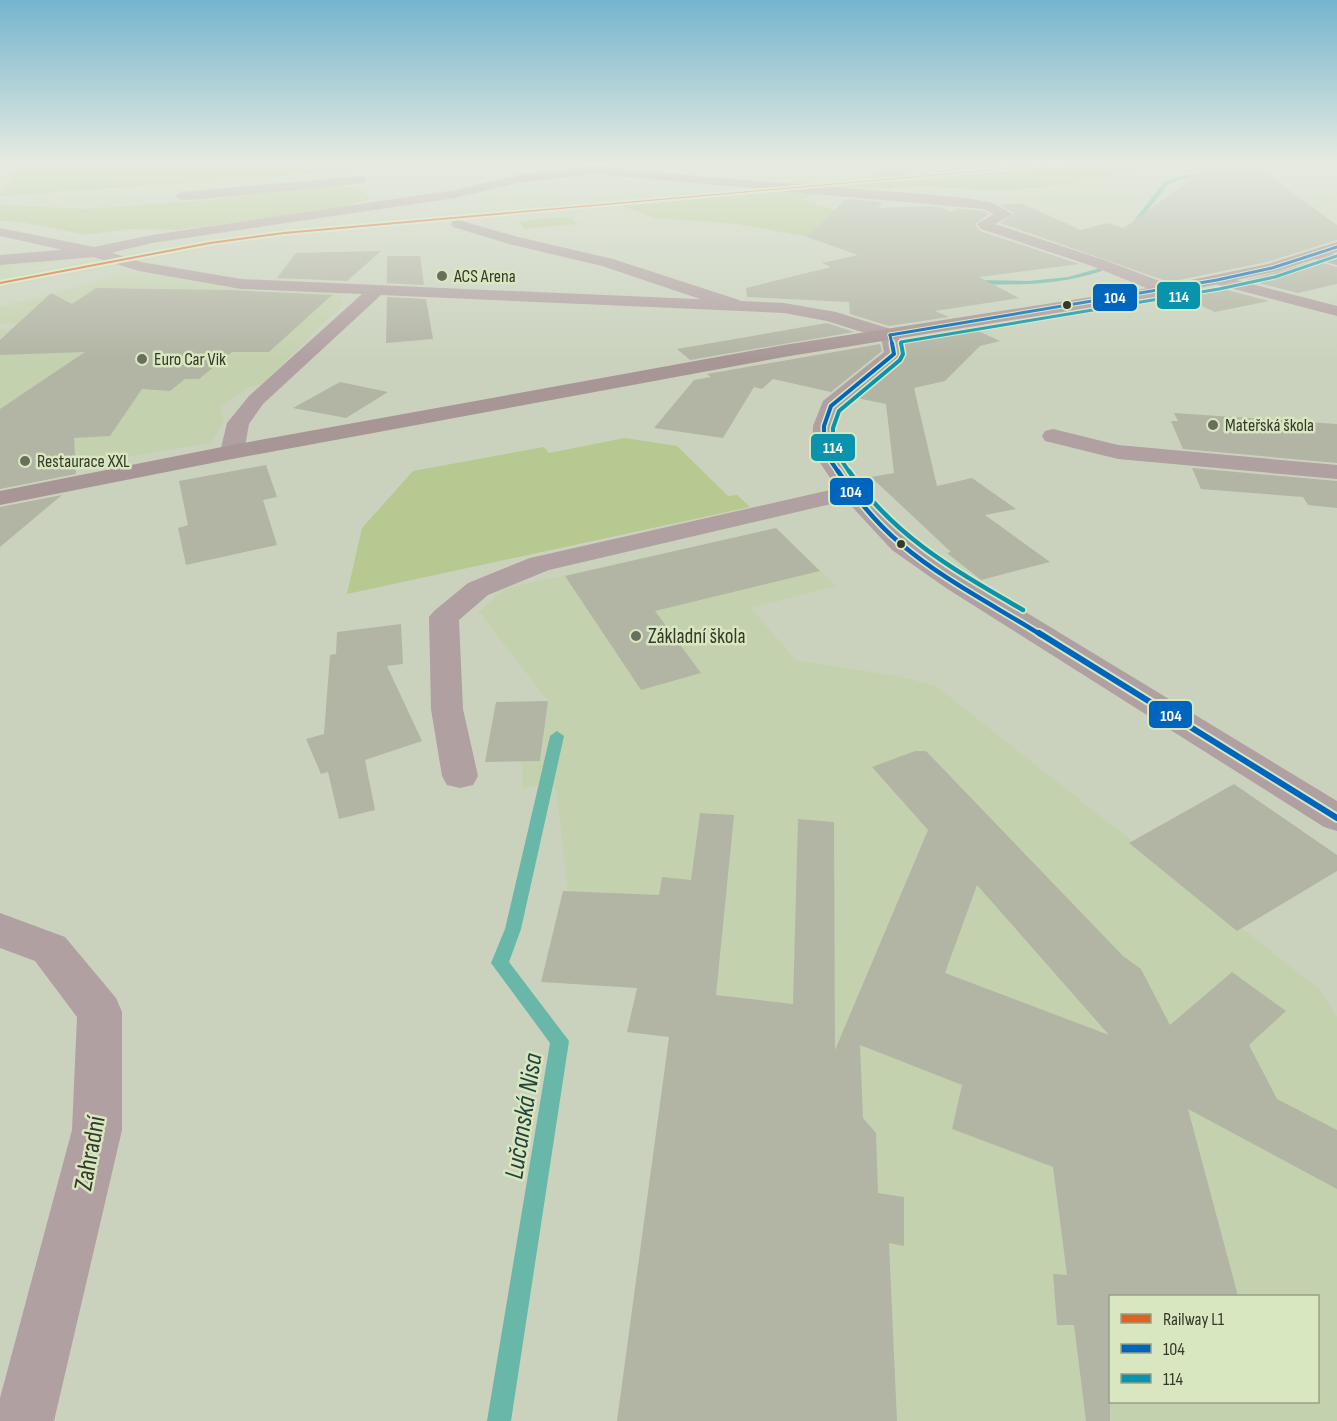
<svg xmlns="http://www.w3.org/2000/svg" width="1337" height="1421" viewBox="0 0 1337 1421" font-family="'Sofia Sans Condensed',sans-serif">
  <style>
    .built { fill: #c4d1af; fill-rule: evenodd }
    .green { fill: #b5c990 }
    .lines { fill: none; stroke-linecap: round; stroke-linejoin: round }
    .stream { fill: #68b7a8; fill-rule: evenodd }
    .building { fill: #b2b5a4; fill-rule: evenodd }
    .minor { fill: #b0a0a1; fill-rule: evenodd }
    .tertiary { fill: #b0a0a1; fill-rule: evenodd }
    .primary { fill: #a89696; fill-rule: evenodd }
    .bus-1-far3-casing { stroke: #d9e7c1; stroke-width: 5 }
    .bus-1-far2-casing { stroke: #d9e7c1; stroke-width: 7 }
    .bus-1-far1-casing { stroke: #d9e7c1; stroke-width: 8 }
    .bus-1-casing { stroke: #d9e7c1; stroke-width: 10 }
    .bus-2-far2-casing { stroke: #d9e7c1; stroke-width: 5 }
    .bus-2-far1-casing { stroke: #d9e7c1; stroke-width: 7 }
    .bus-2-casing { stroke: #d9e7c1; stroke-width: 8 }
    .bus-1-far3 { stroke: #0065bd; stroke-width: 3 }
    .bus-1-far2 { stroke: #0065bd; stroke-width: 4 }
    .bus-1-far1 { stroke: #0065bd; stroke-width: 4.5 }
    .bus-1 { stroke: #0065bd; stroke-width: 6 }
    .bus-2-far2 { stroke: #0a93ad; stroke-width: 3 }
    .bus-2-far1 { stroke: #0a93ad; stroke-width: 4 }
    .bus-2 { stroke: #0a93ad; stroke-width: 4.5 }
    .rail-1-casing { stroke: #d9e7c1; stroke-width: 4 }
    .rail-1 { fill: #df6123; fill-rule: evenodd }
    .poi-dot { fill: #686f5d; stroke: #d9e7c1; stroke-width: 2 }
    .bus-dot { fill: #34392a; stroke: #d9e7c1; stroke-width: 2 }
    .labels { text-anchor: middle; stroke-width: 5; stroke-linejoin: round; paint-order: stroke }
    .far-poi-label { font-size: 18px; fill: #34392a; stroke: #d9e7c1; text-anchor: start }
    .poi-label { font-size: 21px; fill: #34392a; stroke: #d9e7c1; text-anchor: start }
    .near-street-label { font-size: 26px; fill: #34392a; stroke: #d9e7c1 }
    .near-water-label { font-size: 27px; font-style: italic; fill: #23433f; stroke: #d9e7c1 }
    .line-badge { stroke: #d9e7c1; stroke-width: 2 }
    .badge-label { font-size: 16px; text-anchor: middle; font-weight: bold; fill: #fff }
  </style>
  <rect width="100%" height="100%" fill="#cad2bd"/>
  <g class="built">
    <path d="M1056,161H1130L287,236L214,247L0,288V263L82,257L13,270L15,275L205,240L282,229Z"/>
    <path d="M123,273L161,275L253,292H338L343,304L263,384L247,388L221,407L224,422L211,443L102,461L0,483V330L12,329L17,323L0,324V307L57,293Z"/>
    <path d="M776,528L836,586L751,608L796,660L903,677L936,686L1320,990L1337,1017V1421H622L669,1037L630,1032L638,989L546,977L568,892L557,796L553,784L522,788V761L541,760L548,701L479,612L496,596L511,587ZM1110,1296H1318V1402H1110Z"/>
  </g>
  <g class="green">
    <path d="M85,161H346L351,171L0,196L21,165Z"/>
    <path d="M935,161H1056L953,169Z"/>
    <path d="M1130,161H1185C1134,167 1084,184 1032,188C1001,191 971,189 940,187C919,186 897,187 876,188C853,188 823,189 804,200L845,214L821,239L737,224L656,218L622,206Z"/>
    <path d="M333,184L355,188L369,196L370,199L327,210L178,230L129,229L86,235L22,222L0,221V205L85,209L211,200L265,193L283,188Z"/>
    <path d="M571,217L577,224L524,229L519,221Z"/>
    <path d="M625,438L677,446L728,496L737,495L750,507L347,594L362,528L413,471L544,447L549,453Z"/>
  </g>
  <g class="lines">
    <g class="stream">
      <path d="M1261,161H1266L1241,173L1236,172Z"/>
      <path d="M1211,173L1213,176L1182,179L1168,184L1131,232L1126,231L1164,182L1181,176Z"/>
      <path d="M1100,268L1102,271C1054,286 1019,285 969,284L966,282L969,280L1029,281L1068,277Z"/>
      <path d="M557,731L564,736L521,929L509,962L569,1041L511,1421H487L550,1043L491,963L505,929L550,736Z"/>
    </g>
  </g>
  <g class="building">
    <path d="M886,161H902L909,166L892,189L859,187Z"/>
    <path d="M1216,161H1249L1337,225V240L1267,262L1169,282L1000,223L1014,213L1000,205L1020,203L1081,230L1107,223L1124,228Z"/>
    <path d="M846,199L882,202L878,208L930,206L943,208L950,212L959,209L983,211L989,214L975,224L980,231L1079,264L979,277L1019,298L935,311L949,317L889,326L850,314L849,302L747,297L746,288L831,267L822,263L858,255L807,237Z"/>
    <path d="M381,251L347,281L277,278L296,253Z"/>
    <path d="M387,256H420L424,285L387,283Z"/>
    <path d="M1315,261L1337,267V284L1298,293L1246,280Z"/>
    <path d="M1216,287L1269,301L1215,312L1177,295Z"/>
    <path d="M96,288L231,290L332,295L269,352H232L199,379H185L170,391L142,389L110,436L74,438L76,474L0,489V409L85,352L0,355V340L51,293L72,304Z"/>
    <path d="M387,297L426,299L433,339L386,343Z"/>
    <path d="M827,323L854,332L690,360L677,349Z"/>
    <path d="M974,329L1000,341L980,346L945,381L914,388L937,486L972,478L1016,509L985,515L1050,562L981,580L947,553L951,552L871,477L894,473L886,404L857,398L905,356L902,340Z"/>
    <path d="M880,344L882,351L831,392L773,379L762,389L754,387L723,438L654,428L694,380L711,377L707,374Z"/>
    <path d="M340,382L388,392L346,418L293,408Z"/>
    <path d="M1174,413L1337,424V463L1183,449L1171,421H1178Z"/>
    <path d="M266,465L277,497L263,500L277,545L186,565L178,528L188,525L179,481Z"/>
    <path d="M1192,468L1337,481V508L1308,505L1303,497L1201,489Z"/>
    <path d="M62,495L0,547V507Z"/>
    <path d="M776,528L820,571L655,611L701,673L641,690L565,576Z"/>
    <path d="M401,624L403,664L387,666L422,741L365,760L375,810L339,819L328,772L321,774L306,739L324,734L330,655L336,654L337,632Z"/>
    <path d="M548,701L540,761L485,762L496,702Z"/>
    <path d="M915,751H926L1123,956L1141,969L1170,1025L1232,972L1286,1011L1249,1045L1277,1099L1337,1130V1189L1188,1109L1238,1296H1110V1421H1086L1074,1325H1057L1053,1274L1067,1275L1053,1167L952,1129L962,1085L860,1045L863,1118L876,1133L878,1193L904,1197V1246L889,1243L897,1421H617L669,1037L627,1032L637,988L541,982L563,891L659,895L662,877L691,880L700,813L734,815L716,995L793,1004L798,819L834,822L835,1050L928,830L872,767ZM977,885L1109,1035L945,973Z"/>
    <path d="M1234,784L1337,855V871L1237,931L1129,843Z"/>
  </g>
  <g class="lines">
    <g class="minor">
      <path d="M593,166C718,179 842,187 967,198L993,203L1012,214L995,224L1104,260L1173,286L1175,290L1167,295L1161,294L1092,266L981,229L977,224L994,214L984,209L593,174L517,183L455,198L152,243L94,257L0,265V255L94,247L152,235L455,190L517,175Z"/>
      <path d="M361,176L365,177L367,180L365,183L204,199L181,200L174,196L181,192Z"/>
      <path d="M458,220L518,237L613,259L739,300L742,304L739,308H727L602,266L509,244L453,227L451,224L453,221Z"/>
      <path d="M1316,250L1337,255V265L1311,258L1308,255Z"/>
      <path d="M1217,275L1337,306V316L1211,283L1209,280Z"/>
      <path d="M1053,429L1118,445L1337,465V479L1118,459L1045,441L1042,436L1045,431Z"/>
      <path d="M852,485L861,487L864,492L861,497L549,570L488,595L459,620L463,709L478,776L473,785L460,788L447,785L442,776L431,709L429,617L434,611L468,583L530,558Z"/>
      <path d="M0,913L65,937L116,998L122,1012V1130L54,1421H0V1398L72,1130L77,1017L35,961L0,948Z"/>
    </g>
    <path class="tertiary" d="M0,228L94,247L141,262L241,279L784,303L836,312L897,331L904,354L841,409L835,426L836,451L861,487L910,538L966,576L1337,801V831L1324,827L946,588L892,550L843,497L812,451L813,426L823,401L884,352L881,338L827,321L784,313L381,295L263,404L249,424L244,452L240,457L232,459L224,457L220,452L227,423L249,396L362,294L241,289L139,271L90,256L0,236Z"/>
    <path class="primary" d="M1337,242V252L1278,271L1167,295L784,357L232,459L0,505V491L232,445L784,345L1167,285L1268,264Z"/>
    <g class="bus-1-far3-casing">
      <g id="bus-1-far3">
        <path d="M890,335L892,344"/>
        <path d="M890,335L1217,280L1272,268L1337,247"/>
      </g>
    </g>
    <g class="bus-1-far2-casing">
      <path id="bus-1-far2" d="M839,473L824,451V426L831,406L894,354L892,343"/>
    </g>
    <g class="bus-1-far1-casing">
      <path id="bus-1-far1" d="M838,471C855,497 877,524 901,544C942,579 995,606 1041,635"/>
    </g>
    <g class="bus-1-casing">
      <path id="bus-1" d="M1039,633L1337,818"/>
    </g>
    <g class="bus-2-far2-casing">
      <path id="bus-2-far2" d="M901,344V342L1219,289L1275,277L1337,256"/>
    </g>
    <g class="bus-2-far1-casing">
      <path id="bus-2-far1" d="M850,473L833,448V428L839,411L900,360L903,354L901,343"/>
    </g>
    <g class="bus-2-casing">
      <path id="bus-2" d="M849,471C894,537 956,571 1023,610"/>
    </g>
    <use href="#bus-1-far3" class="bus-1-far3"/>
    <use href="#bus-1-far2" class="bus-1-far2"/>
    <use href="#bus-1-far1" class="bus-1-far1"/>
    <use href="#bus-1" class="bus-1"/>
    <use href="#bus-2-far2" class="bus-2-far2"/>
    <use href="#bus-2-far1" class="bus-2-far1"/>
    <use href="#bus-2" class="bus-2"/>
    <g class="rail-1-casing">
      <path id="rail-1" d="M1090,161H1095L284,234L210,244L0,284V282L210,242L284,232Z"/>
    </g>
    <use href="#rail-1" class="rail-1"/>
  </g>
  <linearGradient id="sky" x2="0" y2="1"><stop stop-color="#75b5ce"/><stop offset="0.45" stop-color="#e7ebe1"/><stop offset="1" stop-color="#e7ebe1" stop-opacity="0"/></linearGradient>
  <rect width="1337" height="360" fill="url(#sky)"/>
  <g class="poi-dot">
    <circle cx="442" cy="276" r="6"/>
    <circle cx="142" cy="359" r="6"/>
    <circle cx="1213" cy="425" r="6"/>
    <circle cx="25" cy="461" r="6"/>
    <circle cx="636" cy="636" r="6"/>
  </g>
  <g class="bus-dot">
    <circle cx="1067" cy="305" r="5"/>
    <circle cx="901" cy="544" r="5"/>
  </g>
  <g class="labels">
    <g class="far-poi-label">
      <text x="454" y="282">ACS Arena</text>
      <text x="154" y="365">Euro Car Vik</text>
      <text x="1225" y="431">Mateřská škola</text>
      <text x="37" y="467">Restaurace XXL</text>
    </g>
    <g class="poi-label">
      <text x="648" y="643">Základní škola</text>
    </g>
    <g class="near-street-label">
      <text transform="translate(89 1153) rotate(-79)" y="9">Zahradní</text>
    </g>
    <g class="near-water-label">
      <text transform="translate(523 1116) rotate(-81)" y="9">Lučanská Nisa</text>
    </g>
  </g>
  <g class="line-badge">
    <rect x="1156" y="281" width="45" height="29" rx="6" fill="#0a93ad"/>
    <rect x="1092" y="283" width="46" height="29" rx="6" fill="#0065bd"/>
    <rect x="810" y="433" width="46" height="29" rx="6" fill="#0a93ad"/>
    <rect x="829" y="477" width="45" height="29" rx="6" fill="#0065bd"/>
    <rect x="1148" y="700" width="45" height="29" rx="6" fill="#0065bd"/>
  </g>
  <g class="badge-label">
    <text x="1179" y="302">114</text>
    <text x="1115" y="303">104</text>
    <text x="833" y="453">114</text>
    <text x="851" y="497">104</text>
    <text x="1171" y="721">104</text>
  </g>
  <rect x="1109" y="1295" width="210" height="108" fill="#d9e7c1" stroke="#97a185" stroke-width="1.5"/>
  <rect x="1121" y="1314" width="30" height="9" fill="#df6123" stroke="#97a185" stroke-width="1.5"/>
  <text x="1163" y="1325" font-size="18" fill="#34392a">Railway L1</text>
  <rect x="1121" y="1344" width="30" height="9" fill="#0065bd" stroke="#97a185" stroke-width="1.5"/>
  <text x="1163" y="1355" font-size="18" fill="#34392a">104</text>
  <rect x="1121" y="1374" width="30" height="9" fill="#0a93ad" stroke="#97a185" stroke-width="1.5"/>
  <text x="1163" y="1385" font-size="18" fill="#34392a">114</text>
</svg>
